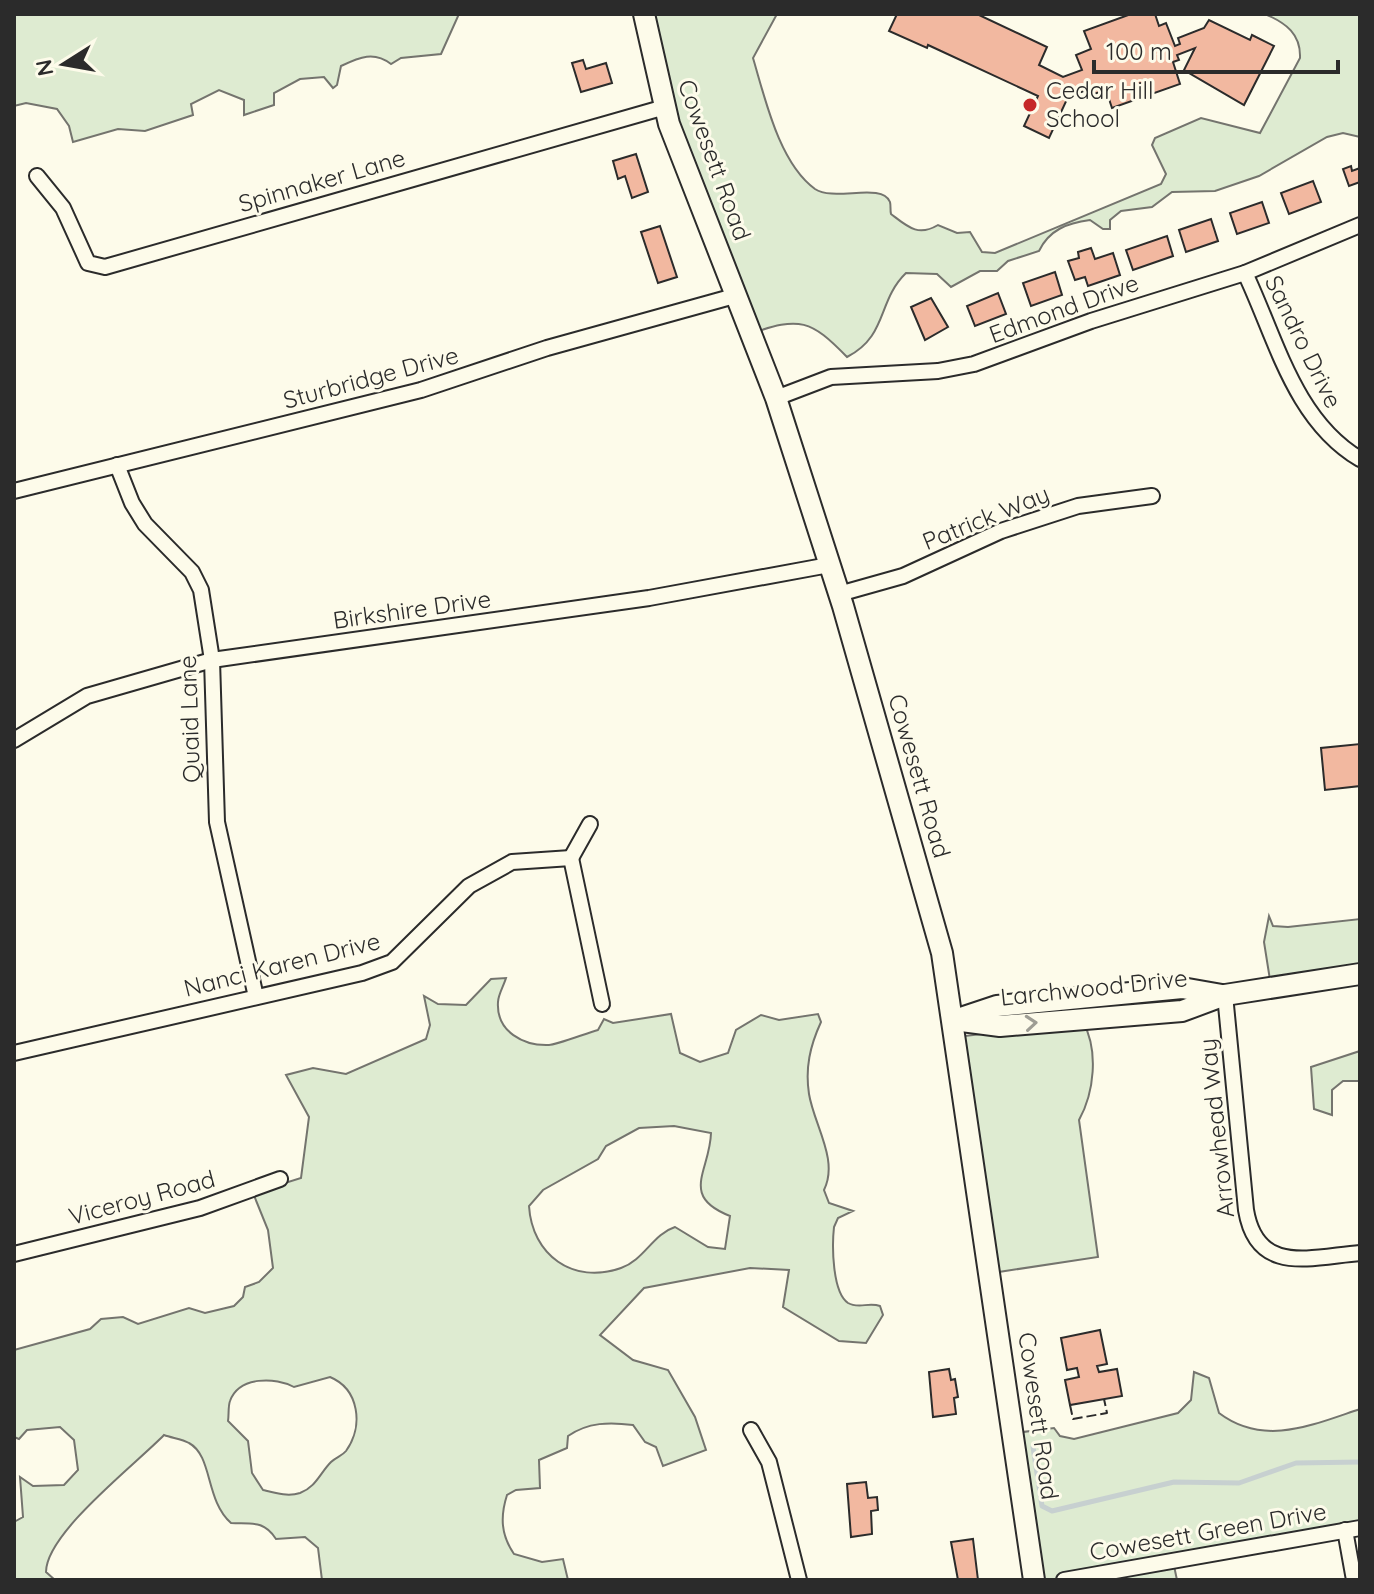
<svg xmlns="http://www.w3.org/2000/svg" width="1374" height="1594" viewBox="0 0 1374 1594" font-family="Quicksand,sans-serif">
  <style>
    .green { fill: #deebd1; stroke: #74746e; stroke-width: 2; fill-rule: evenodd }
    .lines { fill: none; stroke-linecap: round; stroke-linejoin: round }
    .stream { stroke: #c7d0d0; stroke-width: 5 }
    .building { fill: #f2b8a0; stroke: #2b2b2b; stroke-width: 2 }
    .street-casing { stroke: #2b2b2b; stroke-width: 18 }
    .secondary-casing { stroke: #2b2b2b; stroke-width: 24 }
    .street { stroke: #fdfbea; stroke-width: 14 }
    .secondary { stroke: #fdfbea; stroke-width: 20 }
    .fence { stroke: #2b2b2b; stroke-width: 2; stroke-dasharray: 10 4; stroke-linecap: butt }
    .oneway { stroke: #9e9d94 }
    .poi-dot { fill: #c62828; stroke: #fdfbea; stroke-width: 3 }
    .labels { text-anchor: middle; stroke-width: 6; stroke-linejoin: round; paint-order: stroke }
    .poi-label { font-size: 24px; fill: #2b2b2b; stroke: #fdfbea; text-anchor: start }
    .street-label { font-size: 24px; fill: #2b2b2b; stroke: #fdfbea }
  </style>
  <rect width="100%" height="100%" fill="#fdfbea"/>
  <g class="green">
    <path d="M14,14H459L441,54L401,58L391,64C374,51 360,57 341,66L337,85L333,88L324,77L300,79L274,93V105L244,115V100L219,90L191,104L193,115L145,131L118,129L73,142L69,126L57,109L26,103L14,106Z"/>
    <path d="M644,14H777L753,58C765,98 779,163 815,189C834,202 882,182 890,202C891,206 890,210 891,214C908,227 918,237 938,225L957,233L970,232L982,252L995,253L1161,184L1166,174L1152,145L1155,138L1201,118L1260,133L1300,58C1301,34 1286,23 1265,14H1360V137L1343,133L1327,137L1259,176L1215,191L1172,192L1152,207L1121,211L1110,220V229H1103L1090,220C1067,223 1049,230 1039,251L1008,261L997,271H980L951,287L937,274L906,273C877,301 888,336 847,357C811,320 800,316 750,334L701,211Z"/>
    <path d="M1269,916L1273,926L1288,927L1360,919V977L1270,980L1264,942Z"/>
    <path d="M506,978C504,985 498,995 498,1002C496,1032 524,1046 549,1045C556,1045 587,1033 598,1030L604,1019L613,1023L671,1014L680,1053L700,1062L728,1053L736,1030L761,1015L779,1020L818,1014L821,1022C810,1046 805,1068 809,1094C814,1125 839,1160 824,1190L829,1203L853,1211L838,1218L834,1227C832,1245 832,1292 848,1303C858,1309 869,1302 880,1306L883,1315L866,1343L839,1341L783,1307L789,1270L750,1268L644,1288L600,1335L633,1360L668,1370L695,1417L706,1450L663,1466L656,1447L645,1442L633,1425C610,1422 588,1422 568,1436L567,1448L539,1460L540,1488L516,1490L507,1495C500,1517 501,1535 514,1554L542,1562L563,1559L568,1580H322L318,1548L305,1537L276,1539C264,1520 251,1524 231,1523C205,1500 213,1456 189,1443C182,1439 172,1438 164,1435C136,1464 46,1533 46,1572L55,1580H14V1522L23,1517L20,1477L33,1486L64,1485L78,1470L74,1440L60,1427L27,1430L19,1439L14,1437V1350L90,1329L101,1319L123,1317L138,1324L189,1308L205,1313L234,1306L243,1297L245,1287L259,1282L273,1268L268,1230L253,1193L301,1178L309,1117L286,1075L313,1068L346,1074L426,1039L430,1025L424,996L438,1004L466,1005L491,979ZM674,1126L711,1133C710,1171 679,1196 730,1216L725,1249L708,1247L675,1227C653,1234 644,1260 621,1268C573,1285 532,1255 529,1206L543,1190L598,1159L606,1146L639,1128ZM330,1377C359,1389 364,1426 346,1451C342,1456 336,1457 331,1462C320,1473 316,1487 300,1493C288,1497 275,1493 263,1490L252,1473L248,1441L228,1421C229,1415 228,1406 230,1401C239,1376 276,1377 294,1387Z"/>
    <path d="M1083,1022C1099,1051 1094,1093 1079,1120L1098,1257L992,1273L956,1037Z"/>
    <path d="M1360,1051V1081H1343L1332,1090V1115L1314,1109L1311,1067Z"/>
    <path d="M1194,1372L1209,1378L1219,1413C1264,1447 1312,1425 1360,1409V1528L1173,1561L1177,1580H1033L1015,1433L1054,1428L1060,1436L1074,1439L1178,1413L1191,1400Z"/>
  </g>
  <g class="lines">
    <path class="stream" d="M1033,1447L1042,1506L1052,1511L1174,1482L1239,1483L1296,1463L1360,1462"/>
  </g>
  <g class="building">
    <path d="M897,14H977L1047,47L1039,65L1063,77L1082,70L1076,55L1091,49L1084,31L1131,14H1155L1159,26L1166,23L1175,46L1180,44L1178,38L1204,28L1209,20L1250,40L1252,35L1274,46L1244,105L1184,70L1195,48L1177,55L1179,60L1173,62L1180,84L1112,108L1106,90L1091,95L1089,89L1068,97L1049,138L1024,126L1038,96L928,45L927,48L889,31Z"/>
    <path d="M583,60L586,69L606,63L612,83L581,92L572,63Z"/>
    <path d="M636,154L648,192L632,198L625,176L618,179L613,161Z"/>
    <path d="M1351,166L1352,171L1360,168V182L1349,186L1343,169Z"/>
    <path d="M1313,181L1321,202L1289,214L1281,193Z"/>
    <path d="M1262,202L1269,223L1237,234L1230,213Z"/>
    <path d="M1211,219L1218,241L1186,252L1179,230Z"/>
    <path d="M660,226L677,277L658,283L641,232Z"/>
    <path d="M1167,236L1173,256L1133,270L1126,250Z"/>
    <path d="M1091,248L1095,259L1113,253L1120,275L1088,286L1085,277L1075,280L1068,261L1079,258L1078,252Z"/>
    <path d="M1055,272L1062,295L1031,306L1023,283Z"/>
    <path d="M998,293L1006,314L975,326L967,306Z"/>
    <path d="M931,298L948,327L925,340L911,307Z"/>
    <path d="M1360,744V786L1325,790L1321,748Z"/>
    <path d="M1100,1330L1107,1364L1097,1366L1099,1372L1117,1369L1122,1396L1070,1405L1065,1380L1079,1377L1077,1368L1067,1370L1061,1338Z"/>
    <path d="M949,1369L951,1380L955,1379L958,1397L954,1398L956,1414L933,1417L929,1372Z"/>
    <path d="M866,1482L868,1498L877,1497L878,1510L871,1511L872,1534L851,1537L847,1484Z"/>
    <path d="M973,1539L978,1580H958L951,1542Z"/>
  </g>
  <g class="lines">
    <g class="street-casing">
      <g id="street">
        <path d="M37,176L63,208L88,263L105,267L665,107"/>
        <path d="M1245,273C1276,338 1294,420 1360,459"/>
        <path d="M776,398L831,377L938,371L974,364L1091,321L1245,273L1360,225"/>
        <path d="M117,465L132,503L145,524L192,572L201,590L212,660L217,822L256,997"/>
        <path d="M14,491L421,390L547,348L738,295"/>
        <path d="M839,594L903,576L1001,531L1078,506L1152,496"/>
        <path d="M14,740L87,696L212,660L649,598L829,565"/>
        <path d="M571,858L602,1004"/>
        <path d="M571,858L590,824"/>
        <path d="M1225,995L1246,1210C1257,1276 1311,1257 1360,1253"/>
        <path d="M14,1053L362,973L392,962L469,886L512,862L571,858"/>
        <path d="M14,1254L200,1208L280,1179"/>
        <path d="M751,1430L769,1462L799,1580"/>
        <path d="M1345,1530L1354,1580"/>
        <path d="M1064,1580L1360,1528"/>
      </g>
    </g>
    <g class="secondary-casing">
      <g id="secondary">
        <path d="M644,14L669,124L776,398L843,606L942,953L1034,1580"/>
        <path d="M961,1018L997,1006L1182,988L1222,995"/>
        <path d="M954,1020L1000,1026L1182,1011L1225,995L1360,974"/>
      </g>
    </g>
    <use href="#street" class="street"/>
    <use href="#secondary" class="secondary"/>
    <path class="fence" d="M1070,1405L1073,1419L1107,1413L1104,1399"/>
  </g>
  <defs><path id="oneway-chevron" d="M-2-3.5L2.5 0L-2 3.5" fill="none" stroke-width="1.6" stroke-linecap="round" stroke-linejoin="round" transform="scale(2)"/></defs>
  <use class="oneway" href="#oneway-chevron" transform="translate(1031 1023) rotate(-5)"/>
  <circle class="poi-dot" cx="1030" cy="105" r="8"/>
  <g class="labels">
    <g class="poi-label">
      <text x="1046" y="99">Cedar Hill<tspan x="1046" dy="28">School</tspan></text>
    </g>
    <g class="street-label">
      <text transform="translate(714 160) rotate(70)" y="8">Cowesett Road</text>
      <text transform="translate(322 181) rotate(-16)" y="8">Spinnaker Lane</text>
      <text transform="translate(1064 309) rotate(-20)" y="8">Edmond Drive</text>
      <text transform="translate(1303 342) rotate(64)" y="8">Sandro Drive</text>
      <text transform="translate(371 378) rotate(-15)" y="8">Sturbridge Drive</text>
      <text transform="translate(986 518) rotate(-22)" y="8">Patrick Way</text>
      <text transform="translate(412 610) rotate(-8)" y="8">Birkshire Drive</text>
      <text transform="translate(190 719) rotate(-92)" y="8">Quaid Lane</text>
      <text transform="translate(919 776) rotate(74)" y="8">Cowesett Road</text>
      <text transform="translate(282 965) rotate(-14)" y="8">Nanci Karen Drive</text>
      <text transform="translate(1094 988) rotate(-6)" y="8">Larchwood Drive</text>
      <text transform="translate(1217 1128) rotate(-96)" y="8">Arrowhead Way</text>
      <text transform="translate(142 1198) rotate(-15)" y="8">Viceroy Road</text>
      <text transform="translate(1038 1416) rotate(82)" y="8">Cowesett Road</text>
      <text transform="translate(1208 1532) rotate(-10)" y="8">Cowesett Green Drive</text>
    </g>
  </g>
  <rect width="1374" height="1594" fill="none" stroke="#2b2b2b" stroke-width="32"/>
  <g transform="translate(64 64) rotate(259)" stroke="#fdfbea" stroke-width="6" paint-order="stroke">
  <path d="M0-6L14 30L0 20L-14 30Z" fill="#2b2b2b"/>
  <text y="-12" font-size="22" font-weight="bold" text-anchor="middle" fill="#2b2b2b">N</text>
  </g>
  <path d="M1094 60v12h244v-12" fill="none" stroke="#2b2b2b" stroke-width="4"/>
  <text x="1106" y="60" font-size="24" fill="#2b2b2b" stroke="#fdfbea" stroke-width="6" paint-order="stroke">100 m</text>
</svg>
